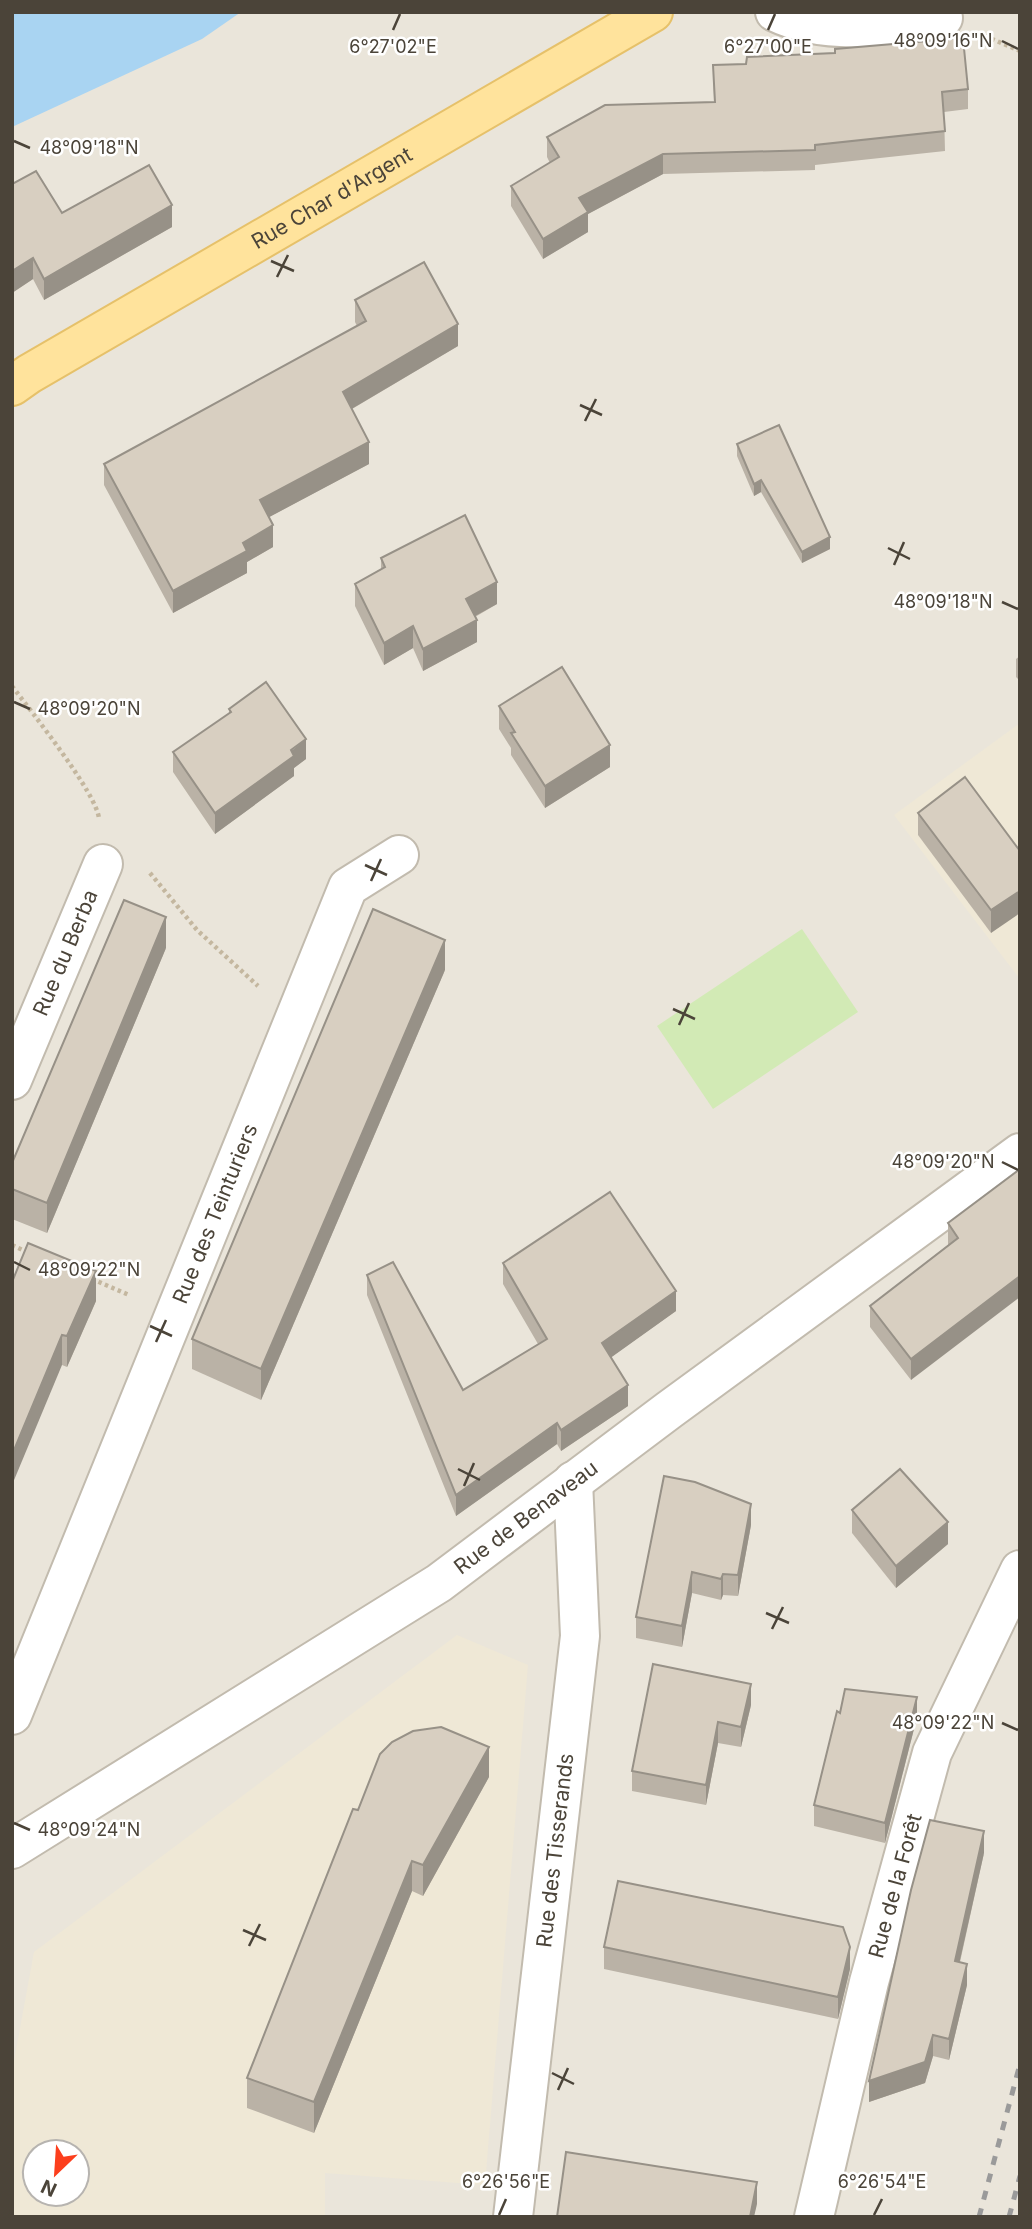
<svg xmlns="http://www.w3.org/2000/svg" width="1032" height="2229" viewBox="0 0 1032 2229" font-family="Inter,sans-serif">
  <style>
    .residential { fill: #eae5da; fill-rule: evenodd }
    .education { fill: #efe8d6; fill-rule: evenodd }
    .green { fill: #d2eab5 }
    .water { fill: #a9d4f2 }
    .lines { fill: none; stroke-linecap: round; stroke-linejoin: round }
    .minor-casing { stroke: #c2bbae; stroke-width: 42 }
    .major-casing { stroke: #e6c16a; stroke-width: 42 }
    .path { stroke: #c4b79f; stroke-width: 4.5; stroke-dasharray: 3.5 3.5; stroke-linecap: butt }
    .minor { stroke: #fff; stroke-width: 38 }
    .major { stroke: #ffe39c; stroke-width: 38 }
    .rail { stroke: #9a9a9a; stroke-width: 5; stroke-dasharray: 9 9; stroke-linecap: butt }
    .wall { fill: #bab2a6 }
    .shaded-wall { fill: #979187 }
    .building { fill: #d8cfc1; stroke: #979187; stroke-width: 2 }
    .ticks { fill: none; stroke: #4b4439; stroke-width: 2.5 }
    .labels { text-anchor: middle; stroke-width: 5; stroke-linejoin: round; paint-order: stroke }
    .street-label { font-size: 21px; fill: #4b4439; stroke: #fff }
    .ticks-label { font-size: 18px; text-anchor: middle; fill: #4b4439; stroke: #fff; stroke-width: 5; stroke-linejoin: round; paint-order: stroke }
  </style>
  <rect width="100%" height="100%" fill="#f6f3ec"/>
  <path class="residential" d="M12,12H1020V2217H12ZM35,2152H77V2194H35Z"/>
  <g class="education">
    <path d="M1020,723V979L894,815Z"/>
    <path d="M457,1635L528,1665L485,2185L325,2173V2217H12V2072L34,1952ZM35,2152H77V2194H35Z"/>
  </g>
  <path class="green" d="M802,929L858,1012L713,1109L657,1026Z"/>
  <path class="water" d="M12,12H241L202,39L12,127Z"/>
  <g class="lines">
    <g class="minor-casing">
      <g id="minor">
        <path d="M775,12C827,37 888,26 943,18"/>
        <path id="s1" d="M12,1080L103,864"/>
        <path id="s2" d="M12,1715L348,887L399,855"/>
        <path id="s3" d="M12,1849L439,1583L669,1410L1020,1153"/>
        <path id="s4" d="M513,2217L580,1636L573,1481"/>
        <path id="s5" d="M814,2217L869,1982L932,1753L1020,1570"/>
      </g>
    </g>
    <g class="major-casing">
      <g id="major">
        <path id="s6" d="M12,386L29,374L653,12"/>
      </g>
    </g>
    <g class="path">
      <path d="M985,36L1020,51"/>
      <path d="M12,686C30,710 98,795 99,819"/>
      <path d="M150,873L197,930L258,986"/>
      <path d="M12,1245L29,1253"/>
      <path d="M92,1279L129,1295"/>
    </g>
    <use href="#minor" class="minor"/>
    <use href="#major" class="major"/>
    <g class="rail">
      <path d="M979,2217L1020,2064"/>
      <path d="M1009,2217L1020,2176"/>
    </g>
  </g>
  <g class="wall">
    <path d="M713,65L968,89V109L944,112L945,151L815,165V170L663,174L588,214V232L543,259L511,206V186L550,163L547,157V137L714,102Z"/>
    <path d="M12,184L62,213L172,227L44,300L33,279L12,293Z"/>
    <path d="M355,300L458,346L352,409L369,464L269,517L273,547L247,562V573L173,613L104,485V464L357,326L355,322Z"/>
    <path d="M737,444L830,549L802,563L761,492L754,496L737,456Z"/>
    <path d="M381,558L497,604L475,617L477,642L423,671L413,648L384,665L355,606V584L381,569Z"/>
    <path d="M1020,656V681L1016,677V659Z"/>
    <path d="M499,706L610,767L545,808L511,755V748L499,729Z"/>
    <path d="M229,709L306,759L294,768V776L215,834L173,772V752L229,714Z"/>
    <path d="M918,813L1020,851L991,933L918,835Z"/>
    <path d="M166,948L47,1233L12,1219V1163Z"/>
    <path d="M445,970L261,1400L192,1369V1339Z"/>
    <path d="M1020,1169L911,1380L870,1327V1306L948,1245V1223Z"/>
    <path d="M28,1243L96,1301L67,1367L62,1365Z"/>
    <path d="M503,1263L676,1311L611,1357L628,1406L561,1451L557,1444L456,1516L367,1295V1275L463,1390L538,1344L503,1284Z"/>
    <path d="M852,1510L948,1544L896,1588L852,1533Z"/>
    <path d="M751,1525L738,1596L723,1595L721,1600L692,1593L682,1647L636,1638V1617Z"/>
    <path d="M751,1705L741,1747L718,1743L706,1805L632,1791V1771Z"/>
    <path d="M840,1713L917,1717L885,1843L814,1826V1805Z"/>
    <path d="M489,1777L423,1896L412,1891L314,2133L247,2108V2078L358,1810Z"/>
    <path d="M984,1853L960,1962L967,1985L949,2060L933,2056L925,2083L869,2102Z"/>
    <path d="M604,1947L850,1969L838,2019L604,1969Z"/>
  </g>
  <g class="shaded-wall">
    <path d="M663,154V174L588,214V232L543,259V239L579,198Z"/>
    <path d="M172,205V227L44,300V279Z"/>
    <path d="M33,258V279L12,293V271Z"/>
    <path d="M458,324V346L343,414V392Z"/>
    <path d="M369,442V464L260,522V500Z"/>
    <path d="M761,480V492L754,496V484Z"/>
    <path d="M273,525V547L247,562V573L173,613V591L243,543Z"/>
    <path d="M830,537V549L802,563V552Z"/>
    <path d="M497,582V604L466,621V599Z"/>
    <path d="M477,620V642L423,671V649Z"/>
    <path d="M413,626V648L384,665V643Z"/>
    <path d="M306,739V759L294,768V776L215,834V813Z"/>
    <path d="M610,745V767L545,808V786Z"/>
    <path d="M1020,891V913L991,933V910Z"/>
    <path d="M166,917V948L47,1233V1203Z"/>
    <path d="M445,940V970L261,1400V1369Z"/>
    <path d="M96,1271V1301L67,1367V1336Z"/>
    <path d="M1020,1276V1297L911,1380V1359Z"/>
    <path d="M676,1291V1311L602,1364V1343Z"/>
    <path d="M62,1335V1365L12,1485V1455Z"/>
    <path d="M628,1385V1406L561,1451V1430Z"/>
    <path d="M557,1423V1444L456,1516V1495Z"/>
    <path d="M751,1504V1525L738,1596V1575Z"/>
    <path d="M948,1522V1544L896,1588V1566Z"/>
    <path d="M692,1572V1593L682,1647V1626Z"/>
    <path d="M723,1574V1595L721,1600V1579Z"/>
    <path d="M751,1684V1705L741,1747V1727Z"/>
    <path d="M917,1697V1717L885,1843V1823Z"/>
    <path d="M718,1722V1743L706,1805V1785Z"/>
    <path d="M489,1747V1777L423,1896V1865Z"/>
    <path d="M984,1831V1853L955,1982V1961Z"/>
    <path d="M412,1861V1891L314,2133V2102Z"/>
    <path d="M850,1947V1969L838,2019V1997Z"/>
    <path d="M967,1964V1985L949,2060V2039Z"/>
    <path d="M933,2035V2056L925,2083L869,2102V2081Z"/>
    <path d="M757,2182V2204L754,2217H750Z"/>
  </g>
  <g class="building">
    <path d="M963,38L968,89L942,92L945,131L815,145V150L663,154L579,198L588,212L543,239L511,186L559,157L547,137L605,105L715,102L713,65L746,64L747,57L835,53V49Z"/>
    <path d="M149,165L172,205L44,279L33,258L12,271V184L36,171L62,213Z"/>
    <path d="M424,262L458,324L343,392L369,442L260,500L273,525L243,543L247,551L173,591L104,464L366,321L355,300Z"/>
    <path d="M779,425L830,537L802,552L761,480L754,484L737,444Z"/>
    <path d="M465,515L497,582L466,599L477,620L423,649L413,626L384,643L355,584L385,567L381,558Z"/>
    <path d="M562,667L610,745L545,786L511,733L515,732L499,706Z"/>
    <path d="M266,682L306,739L291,750L294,756L215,813L173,752L231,712L229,709Z"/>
    <path d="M965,777L1020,851V891L991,910L918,813Z"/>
    <path d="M124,900L166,917L47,1203L12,1189V1163Z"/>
    <path d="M373,909L445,940L261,1369L192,1339Z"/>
    <path d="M1020,1169V1276L911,1359L870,1306L958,1238L948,1223Z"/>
    <path d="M610,1192L676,1291L602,1343L628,1385L561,1430L557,1423L456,1495L367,1275L393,1262L463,1390L547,1339L503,1263Z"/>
    <path d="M28,1243L96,1271L67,1336L62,1335L12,1455V1282Z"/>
    <path d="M900,1469L948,1522L896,1566L852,1510Z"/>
    <path d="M664,1476L695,1482L751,1504L738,1575L723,1574L721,1579L692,1572L682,1626L636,1617Z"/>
    <path d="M653,1664L751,1684L741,1727L718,1722L706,1785L632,1771Z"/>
    <path d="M845,1689L917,1697L885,1823L814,1805L837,1711L840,1713Z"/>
    <path d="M441,1727L489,1747L423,1865L412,1861L314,2102L247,2078L353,1809L358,1810L380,1754L392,1742L413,1731Z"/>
    <path d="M930,1820L984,1831L955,1961L967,1964L949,2039L933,2035L925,2062L869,2081L911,1890Z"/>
    <path d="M618,1881L843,1927L850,1947L838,1997L604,1947Z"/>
    <path d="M566,2152L757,2182L750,2217H557Z"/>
  </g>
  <path class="ticks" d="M393,30L400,14M768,30L775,14M1002,41L1018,49M14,141L30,148M271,261L294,271M277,277L288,255M580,405L602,415M585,421L596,399M888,548L910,559M894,565L904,542M1002,602L1018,609M14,702L30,709M365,865L387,875M371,881L381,859M673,1009L695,1019M679,1025L689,1003M1002,1162L1018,1170M14,1262L30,1270M150,1326L172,1336M156,1342L166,1320M458,1469L480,1480M464,1486L474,1463M766,1613L789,1623M772,1629L783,1607M1002,1723L1018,1730M14,1823L30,1830M243,1930L266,1940M249,1946L260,1924M552,2073L574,2084M558,2090L568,2068M499,2215L506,2199M874,2215L882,2199"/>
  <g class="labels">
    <g class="street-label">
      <text dy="7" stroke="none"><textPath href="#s6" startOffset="371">Rue Char d'Argent</textPath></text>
      <text dy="7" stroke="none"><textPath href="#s1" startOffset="138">Rue du Berba</textPath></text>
      <text dy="7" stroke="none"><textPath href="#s2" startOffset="541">Rue des Teinturiers</textPath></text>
      <text dy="7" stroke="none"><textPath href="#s3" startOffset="612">Rue de Benaveau</textPath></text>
      <text dy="7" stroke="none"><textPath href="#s4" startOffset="369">Rue des Tisserands</textPath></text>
      <text dy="7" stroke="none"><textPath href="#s5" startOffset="341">Rue de la Forêt</textPath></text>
    </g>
  </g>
  <g class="ticks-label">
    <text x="943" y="47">48°09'16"N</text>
    <text x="393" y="53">6°27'02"E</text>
    <text x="768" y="53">6°27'00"E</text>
    <text x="89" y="154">48°09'18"N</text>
    <text x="943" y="608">48°09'18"N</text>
    <text x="89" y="715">48°09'20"N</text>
    <text x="943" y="1168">48°09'20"N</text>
    <text x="89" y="1276">48°09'22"N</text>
    <text x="943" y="1729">48°09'22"N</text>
    <text x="89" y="1836">48°09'24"N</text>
    <text x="506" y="2188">6°26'56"E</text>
    <text x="882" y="2188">6°26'54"E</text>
  </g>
  <rect width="1032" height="2229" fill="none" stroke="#4b4439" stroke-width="28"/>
  <g transform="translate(56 2173) rotate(205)"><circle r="33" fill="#ffffff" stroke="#b7b4b0" stroke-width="2"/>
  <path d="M0-5L12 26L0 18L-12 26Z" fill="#fc3f1d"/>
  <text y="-10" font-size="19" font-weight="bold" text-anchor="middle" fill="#4b4439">N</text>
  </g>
</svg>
